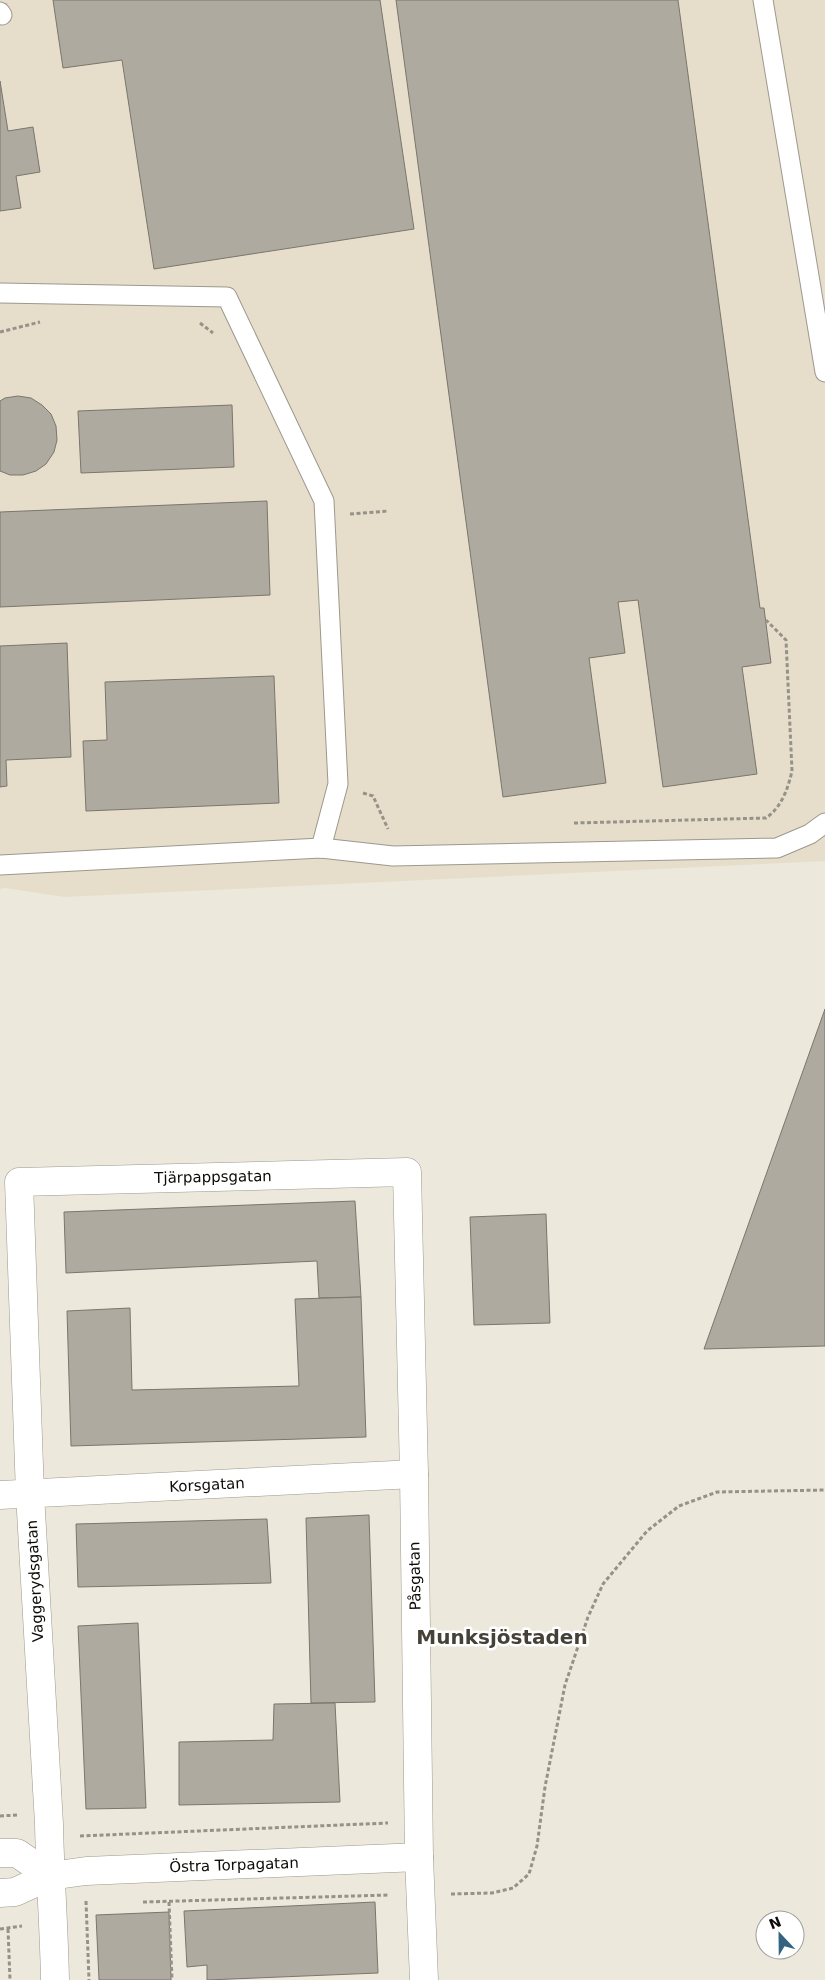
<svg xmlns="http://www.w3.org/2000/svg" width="825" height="1980" viewBox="0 0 825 1980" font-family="'DejaVu Sans',sans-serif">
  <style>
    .built { fill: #e6decb }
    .building { fill: #aeaa9f; stroke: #7a766c }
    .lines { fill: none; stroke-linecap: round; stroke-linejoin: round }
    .service-casing { stroke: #9c988d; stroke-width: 21 }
    .minor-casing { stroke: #9c988d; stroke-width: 29 }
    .path { stroke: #959289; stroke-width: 3; stroke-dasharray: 4 2.5; stroke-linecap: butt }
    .service { stroke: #fff; stroke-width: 19 }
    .minor { stroke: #fff; stroke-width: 28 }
    .labels { text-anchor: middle; stroke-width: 5; stroke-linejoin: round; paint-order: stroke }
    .street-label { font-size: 15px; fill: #0d0c08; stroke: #fff }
    .district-label { font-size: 20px; font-weight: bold; fill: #454138; stroke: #fff }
  </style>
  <rect width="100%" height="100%" fill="#ede8dc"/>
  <path class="built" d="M0,0H825V861L64,897L5,888L0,889Z"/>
  <g class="building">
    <path d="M53,0H380L414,229L154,269L122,60L63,68Z"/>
    <path d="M396,0H678L760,608H764L771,663L742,667L757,774L663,787L638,600L618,602L625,653L589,658L606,783L503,797Z"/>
    <path d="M0,81L8,131L33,127L40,172L16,176L21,208L0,211Z"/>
    <path d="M18,396L31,398L42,405L51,414L56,426L57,440L54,452L46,464L36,471L23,475H10L0,471V401L5,398Z"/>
    <path d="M232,405L234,467L81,473L78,411Z"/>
    <path d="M267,501L270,595L0,607V512Z"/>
    <path d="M67,643L71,757L6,760L7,786L0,787V646Z"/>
    <path d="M274,676L279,803L86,811L83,741L107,740L105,682Z"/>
    <path d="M825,1009V1346L704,1349Z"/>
    <path d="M355,1201L361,1297L319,1298L317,1261L66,1273L64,1212Z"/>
    <path d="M546,1214L550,1323L474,1325L470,1217Z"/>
    <path d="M361,1297L366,1437L71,1446L67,1311L130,1308L132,1390L299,1386L295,1299Z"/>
    <path d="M369,1515L375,1702L311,1703L306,1518Z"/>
    <path d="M267,1519L271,1583L78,1587L76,1524Z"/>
    <path d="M138,1623L146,1808L86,1809L78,1626Z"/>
    <path d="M335,1703L340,1802L179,1805V1742L273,1740L274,1704Z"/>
    <path d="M375,1902L378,1973L207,1980V1965L187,1967L184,1911Z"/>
    <path d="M169,1912L171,1980H99L96,1915Z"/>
  </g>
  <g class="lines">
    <g class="service-casing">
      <g id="service">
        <path d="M763,0L825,372"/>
        <path d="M0,12L2,15"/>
        <path d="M0,293L227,297L324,501L338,784L321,848"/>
        <path d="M0,865L321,848L393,856L777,848L810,834L825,823"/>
      </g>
    </g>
    <g class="minor-casing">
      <g id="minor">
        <path d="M0,1495L414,1474"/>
        <path d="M0,1853H17L50,1876"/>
        <path d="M0,1893L15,1892L50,1876L86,1871L419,1857"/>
        <path d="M55,1980C54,1928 50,1876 49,1824L30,1494L19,1182L407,1172L414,1474L419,1857L424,1980"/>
      </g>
    </g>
    <g class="path">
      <path d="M200,323L213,333"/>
      <path d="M0,332L40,322"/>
      <path d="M350,514L388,511"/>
      <path d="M363,793L373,796L388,829"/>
      <path d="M574,823L766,818C782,807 788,788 792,771L786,640L766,620"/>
      <path d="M0,1816L17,1815"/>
      <path d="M80,1836L388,1823"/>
      <path d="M451,1894L492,1893L513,1888L529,1874L537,1846L545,1787L565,1685L588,1617L603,1584L647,1531L679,1506L717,1492L825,1490"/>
      <path d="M86,1901L89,1980"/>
      <path d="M143,1902L389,1895"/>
      <path d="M169,1902L172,1980"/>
      <path d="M0,1929L22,1926"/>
      <path d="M8,1929L10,1980"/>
    </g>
    <use href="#service" class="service"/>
    <use href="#minor" class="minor"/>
  </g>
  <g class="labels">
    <g class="street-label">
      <text transform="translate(213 1177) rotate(-1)" y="5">Tjärpappsgatan</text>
      <text transform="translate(207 1485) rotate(-3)" y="5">Korsgatan</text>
      <text transform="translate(415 1576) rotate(-91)" y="5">Påsgatan</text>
      <text transform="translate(35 1581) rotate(-93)" y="5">Vaggerydsgatan</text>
      <text transform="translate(234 1865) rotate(-2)" y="5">Östra Torpagatan</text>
    </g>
    <g class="district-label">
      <text x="502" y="1644">Munksjöstaden</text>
    </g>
  </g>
  <g transform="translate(780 1935) rotate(338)"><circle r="24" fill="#ffffff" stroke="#9e9e9c"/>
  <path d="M0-4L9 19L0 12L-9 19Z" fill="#326381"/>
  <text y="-8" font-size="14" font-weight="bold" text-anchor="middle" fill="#0d0c08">N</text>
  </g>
</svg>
